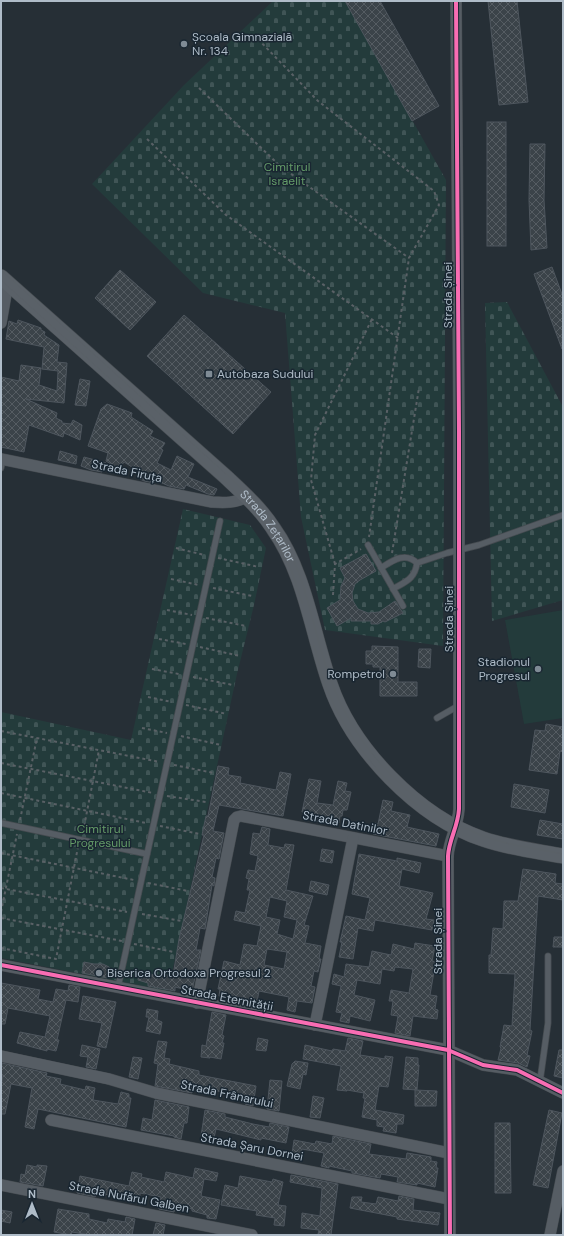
<svg xmlns="http://www.w3.org/2000/svg" width="564" height="1236" viewBox="0 0 564 1236" font-family="'DM Sans',sans-serif">
  <style>
    .cemetery { fill: url(#cemetery-stones) }
    .pitch { fill: #233b3b }
    .building { fill: url(#building-cross-hatch); stroke: #4e565e; fill-rule: evenodd }
    .lines { fill: none; stroke-linecap: round; stroke-linejoin: round }
    .lane-casing { stroke: #454b50; stroke-width: 7 }
    .street-casing { stroke: #454b50; stroke-width: 12 }
    .secondary-casing { stroke: #454b50; stroke-width: 16 }
    .path { stroke: #5a6166; stroke-width: 2; stroke-dasharray: 3 3; stroke-linecap: butt }
    .lane { stroke: #565d64; stroke-width: 5.5 }
    .street { stroke: #565d64; stroke-width: 11 }
    .secondary { stroke: #5a6168; stroke-width: 15 }
    .tram { stroke: #5a6167; stroke-width: 1 }
    .cycleway-casing { stroke: #192631; stroke-width: 6 }
    .cycleway { stroke: #f96db3; stroke-width: 4 }
    .poi-dot { fill: #7f8b95; stroke: #192631; stroke-width: 1.5 }
    .labels { text-anchor: middle; stroke-width: 3; stroke-linejoin: round; paint-order: stroke }
    .poi-label { font-size: 12px; fill: #afbcc8; stroke: #192631; text-anchor: start }
    .park-label { font-size: 12px; fill: #649b68; stroke: #192631 }
    .street-label { font-size: 12px; fill: #afbcc8; stroke: #192631 }
  </style>
  <defs>
    <pattern id="cemetery-stones" width="16" height="16" patternUnits="userSpaceOnUse"><rect width="16" height="16" fill="#233b3b"/><path d="M2 7V4a2 2 0 0 1 4 0v3zM10 15v-3a2 2 0 0 1 4 0v3z" fill="#405556"/></pattern>
    <pattern id="building-cross-hatch" width="8" height="8" patternUnits="userSpaceOnUse"><rect width="8" height="8" fill="#3b4349"/><path d="M0 0l8 8M0 8l8-8" fill="none" stroke="#555c62"/></pattern>
  </defs>
  <rect width="100%" height="100%" fill="#262f36"/>
  <g class="cemetery">
    <path d="M273,1H345L446,180L443,646L325,630L301,517L285,313L203,293L92,184L184,85Z"/>
    <path d="M507,302L563,407V600L492,621L485,303Z"/>
    <path d="M183,509L250,525L266,548L254,605L237,674L168,991L1,958V712L131,740Z"/>
  </g>
  <path class="pitch" d="M563,610V718L524,724L505,620Z"/>
  <g class="building">
    <path d="M345,1H380L439,106L412,121Z"/>
    <path d="M488,1H517L528,102L499,105Z"/>
    <rect x="487" y="122" width="19" height="124"/>
    <path d="M530,144H545L544,200L547,248L531,250L529,200Z"/>
    <path d="M552,267L563,297L562,349L534,274Z"/>
    <path d="M120,270L156,302L130,330L95,298Z"/>
    <path d="M184,315L271,392L233,434L147,356Z"/>
    <path d="M18,320L41,328V330L45,332L44,335L59,345L57,362L67,363L64,403L26,399L57,413L56,418L62,421V423L71,424L73,420L82,425L80,440L64,433L63,437L29,425L24,452L1,447V377L19,381L21,365L41,368L39,385L57,391L58,371L42,369L44,347L6,339L9,321L17,324Z"/>
    <path d="M80,379L90,381L86,406L75,405Z"/>
    <path d="M107,404L132,413L131,417L153,431L150,436L165,443L161,449L163,450L157,463L171,470L177,456L194,464L188,477L217,489L214,495L208,494L186,485L184,489L169,486L155,480L154,483L144,481L140,479L143,474L124,462L119,469L106,461L108,453L88,446L101,409Z"/>
    <path d="M60,451L77,456L76,464L58,460Z"/>
    <path d="M84,457L106,463L102,472L91,470L81,466Z"/>
    <path d="M366,554L376,571L360,580L355,584L352,593L353,601L358,609L368,613L379,612L395,601L403,613L385,622L383,621L378,624H371V621H351V618L337,626L327,608L340,600L341,586L345,578L340,568Z"/>
    <path d="M372,646L398,647V682H417V696H380V667H373V664H366V651H372Z"/>
    <path d="M419,649H431L430,668L418,667Z"/>
    <path d="M546,724L563,727V752L560,751L557,774L529,770L535,730L545,731Z"/>
    <path d="M218,766L229,768L228,775L241,777L240,783L276,790L280,772L291,774L283,816L219,805L213,831L224,833L219,859L216,858L212,877L215,878L214,886L212,885L205,929L200,928L196,950H201L192,991L175,987V991L148,986V983L138,980L139,972L161,976V974L173,976L179,939L204,835H202L206,816H208Z"/>
    <path d="M309,779L321,781L317,803L333,805L338,781L347,783L345,791L351,792L347,810H343L342,816H340L339,823H337L336,825L315,821L316,815L302,812Z"/>
    <path d="M514,784L549,790L545,813L511,807Z"/>
    <path d="M383,800L393,802L391,811L410,815L407,827L439,834L436,846L373,834L375,823L378,824Z"/>
    <path d="M540,820L563,824V839L537,835Z"/>
    <path d="M262,827L270,829L268,845L284,848L285,844L294,845L286,890L313,896L304,925L309,926L305,943L321,946L319,959H321L318,972L314,971L311,986L315,987L312,1003L297,1001L295,1012L287,1010L289,997L259,991L257,1002L219,996L220,989H218L224,961L240,965L244,944L257,946L261,926L234,920L236,911L245,913L250,890H247L249,879L246,878L248,870L255,871L258,856L250,854L253,833L260,834ZM270,897L287,901L284,917L297,920L293,939L277,934L280,920L266,917ZM267,949L287,952L284,969L264,965Z"/>
    <path d="M322,849L334,851L332,863L320,861Z"/>
    <path d="M359,854L397,861V858L421,863L419,873L402,869L399,886L433,893L426,919L434,920L432,930L375,920L373,931L358,928L353,959L339,957L342,942H340L346,916L365,920L370,898L352,894Z"/>
    <path d="M523,869L556,874L555,883L563,884V900L538,896L530,1030L532,1031L527,1055L530,1056L527,1067L518,1063L498,1060L501,1048L500,1047L504,1025L512,1026L515,974L489,973V955H491L493,928L503,929L504,901H518Z"/>
    <path d="M311,881L329,885L327,895L309,891Z"/>
    <path d="M554,937H563V947H553Z"/>
    <path d="M415,943L435,946L432,961L440,963L438,973L434,972L430,995L437,996L435,1009L438,1010L437,1019L413,1016L410,1036L395,1033L398,1016L391,1015L393,1001H389L391,990L409,993L413,969L395,967L394,971L382,969L380,984L357,980L354,995L375,1000L370,1021L350,1016L349,1023L340,1021L342,1013L336,1012L341,986L332,984L334,974L344,977L346,964L369,967L372,951L391,955L393,944L414,949Z"/>
    <path d="M84,962L94,964H103L109,967L112,971L111,975L107,978L82,973Z"/>
    <path d="M1,983L40,990L38,999L53,1002L56,989L68,991L69,985L80,987L78,1002L66,1000L57,1040H59L56,1051L47,1049V1051L17,1043L20,1032L45,1037L50,1016L8,1008L5,1024H1Z"/>
    <path d="M83,996L116,1002L106,1048L97,1046L102,1023L79,1019Z"/>
    <path d="M147,1009L158,1011L157,1020L162,1022L160,1034L146,1031L149,1017H146Z"/>
    <path d="M212,1012L226,1015L222,1035L224,1036L222,1043H224L221,1059L210,1057V1058L201,1057L202,1045L206,1046Z"/>
    <path d="M258,1038L268,1040L266,1051L256,1050Z"/>
    <path d="M348,1038L363,1041L360,1055L385,1059V1056L393,1057L388,1087L379,1086L375,1110L404,1115L403,1124H397L396,1133L383,1131L384,1127L377,1126V1120L362,1117L365,1098H363L364,1093L347,1090V1091L337,1090L341,1066L303,1059L305,1045L332,1051L333,1049L345,1051Z"/>
    <path d="M158,1041L167,1042L164,1058L170,1059L169,1064L199,1071V1075L256,1086L253,1106L245,1104L246,1098L197,1086V1088H193L192,1093L155,1086L158,1064L154,1063Z"/>
    <path d="M82,1045L100,1049L96,1069L86,1067L88,1057L80,1056Z"/>
    <path d="M559,1050H563V1078L554,1076Z"/>
    <path d="M133,1057L142,1058L138,1079L129,1077Z"/>
    <path d="M406,1057L418,1058V1065H419L417,1090L403,1089Z"/>
    <path d="M295,1061L308,1063L306,1075L303,1074L300,1089L287,1086L292,1064Z"/>
    <path d="M2,1063L47,1073L46,1076L61,1079L60,1084L85,1090L86,1086L95,1088L93,1100L118,1104L121,1092L129,1094V1098H131L126,1127L38,1109L34,1129L25,1127L32,1088L11,1084L5,1114H1V1087L3,1075H1Z"/>
    <path d="M270,1080L282,1081L279,1111L267,1109Z"/>
    <path d="M415,1090L437,1091L436,1106H415Z"/>
    <path d="M313,1096L324,1098L320,1118L310,1117Z"/>
    <path d="M155,1100L189,1107L187,1123H184L181,1139L174,1137V1136L141,1130L143,1118L152,1120Z"/>
    <path d="M205,1110L225,1114V1117L253,1124L269,1127L270,1123L289,1127L286,1143L261,1138V1140L216,1129L214,1138L201,1136Z"/>
    <path d="M549,1110L562,1113L548,1188L533,1185Z"/>
    <path d="M495,1123H510L511,1193H495Z"/>
    <path d="M333,1136L371,1144L369,1154L406,1159L407,1153L431,1157V1161L437,1162L436,1168H438L435,1187L417,1183V1185L397,1182L398,1177L381,1174L380,1178L352,1173V1171L329,1166V1168L321,1166L324,1153L302,1149L301,1156L292,1154L294,1140L315,1144L316,1141L332,1144Z"/>
    <path d="M27,1165L37,1167V1165L47,1166L43,1186L20,1182L21,1174L25,1175Z"/>
    <path d="M195,1168L218,1173L216,1181L204,1179L201,1196L220,1200L216,1219L207,1218V1215L192,1211V1209L176,1205L174,1212L159,1209L161,1197L140,1193V1196L138,1195L137,1197L127,1195L126,1199L105,1194V1196L96,1195L95,1197L77,1193L80,1176L129,1186L132,1172L142,1174L141,1177L164,1182L166,1172L193,1178Z"/>
    <path d="M291,1175L338,1184L331,1235L318,1234L319,1230L301,1228L302,1213L320,1216L322,1188L290,1182Z"/>
    <path d="M240,1176L272,1182L273,1179L283,1182L278,1205L286,1206L284,1226L274,1225L275,1218L256,1215L257,1211L221,1205L225,1185L238,1188Z"/>
    <path d="M399,1196L414,1199L413,1210L440,1213L438,1225L397,1219V1217L350,1208L352,1197H362L361,1202L376,1204L378,1197L398,1201Z"/>
    <path d="M58,1209L89,1214V1219L107,1223L108,1219L125,1222L126,1217L135,1219L132,1235H90L72,1232L71,1235L54,1232Z"/>
    <path d="M1,1210L12,1212L10,1223L1,1221Z"/>
    <path d="M156,1223L165,1225L163,1235H153Z"/>
  </g>
  <g class="lines">
    <g class="lane-casing">
      <g id="lane">
        <path d="M1,468L3,459"/>
        <path d="M368,545L403,606"/>
        <path d="M381,568C392,561 405,551 417,563"/>
        <path d="M393,589C405,582 415,579 417,563L447,553L479,545L563,515"/>
        <path d="M437,718L458,706"/>
        <path d="M1,823L147,854"/>
        <path d="M118,987L220,521"/>
        <path d="M540,1081L548,1023V956"/>
      </g>
    </g>
    <g class="street-casing">
      <g id="street">
        <path d="M1,323L8,283"/>
        <path d="M1,459L212,502C225,503 235,503 247,497"/>
        <path d="M1,965L448,1050L483,1065L517,1070L563,1093"/>
        <path d="M197,1003L234,820L237,817L241,816L448,856"/>
        <path d="M315,1025L353,838"/>
        <path d="M1,1056L109,1079L156,1093L449,1153"/>
        <path d="M51,1120L449,1199"/>
        <path d="M1,1185L252,1235"/>
        <path d="M450,1235L448,856C449,839 458,827 459,809V431L456,1"/>
        <path d="M550,1235L563,1171"/>
      </g>
    </g>
    <g class="secondary-casing">
      <g id="secondary">
        <path id="s1" d="M1,277L226,477C243,493 260,508 273,528C305,573 312,632 330,684C352,749 418,817 483,839C509,848 536,851 563,856"/>
      </g>
    </g>
    <g class="path">
      <path d="M254,35L318,101L434,191L439,205L409,258L369,537"/>
      <path d="M199,88L280,166L409,258"/>
      <path d="M147,139L226,215L398,338"/>
      <path d="M176,548L204,555"/>
      <path d="M392,553L419,388"/>
      <path d="M218,558L259,567"/>
      <path d="M335,564L311,480L315,435L372,319"/>
      <path d="M171,579L199,585"/>
      <path d="M213,588L252,596"/>
      <path d="M333,595L335,564L361,549"/>
      <path d="M167,610L192,615"/>
      <path d="M206,618L246,626"/>
      <path d="M159,639L186,644"/>
      <path d="M200,647L240,656"/>
      <path d="M152,669L179,674"/>
      <path d="M193,677L233,685"/>
      <path d="M148,697L172,702"/>
      <path d="M186,705L227,714"/>
      <path d="M142,728L167,733"/>
      <path d="M1,731L160,762"/>
      <path d="M181,736L221,745"/>
      <path d="M1,763L153,793"/>
      <path d="M174,765L214,773"/>
      <path d="M1,793L146,823"/>
      <path d="M167,796L206,802"/>
      <path d="M20,820L37,738"/>
      <path d="M160,826L200,834"/>
      <path d="M83,832L99,750"/>
      <path d="M1,853L134,880"/>
      <path d="M148,883L188,891"/>
      <path d="M1,888L127,912"/>
      <path d="M1,912L17,834"/>
      <path d="M142,914L182,921"/>
      <path d="M1,918L122,941"/>
      <path d="M134,944L174,952"/>
      <path d="M1,948L56,959L78,847"/>
    </g>
    <use href="#lane" class="lane"/>
    <use href="#street" class="street"/>
    <use href="#secondary" class="secondary"/>
    <g class="tram">
      <path d="M1,270L226,474C243,490 260,506 274,525C306,569 311,625 329,675C352,741 399,795 461,826C470,830 479,835 489,838C512,846 539,849 563,854"/>
      <path d="M1,280L160,424L221,478L250,506L266,526L280,548L292,572L302,603"/>
      <path d="M314,646C318,659 321,674 326,687C345,733 376,776 417,805"/>
    </g>
    <g class="cycleway-casing">
      <g id="cycleway">
        <path d="M1,965L448,1050L483,1065L517,1070L563,1093"/>
        <path d="M450,1235L448,856C449,839 458,827 459,809V431L456,1"/>
      </g>
    </g>
    <use href="#cycleway" class="cycleway"/>
  </g>
  <g class="poi-dot">
    <circle cx="184" cy="44" r="4"/>
    <rect x="205" y="370" width="8" height="8" rx="2"/>
    <circle cx="538" cy="669" r="4"/>
    <circle cx="393" cy="674" r="4"/>
    <circle cx="99" cy="973" r="4"/>
  </g>
  <g class="labels">
    <g class="poi-label">
      <text x="192" y="41">Școala Gimnazială<tspan x="192" dy="14">Nr. 134</tspan></text>
      <text x="217" y="378">Autobaza Sudului</text>
      <text x="530" y="666" text-anchor="end">Stadionul<tspan x="530" dy="14">Progresul</tspan></text>
      <text x="385" y="678" text-anchor="end">Rompetrol</text>
      <text x="107" y="977">Biserica Ortodoxa Progresul 2</text>
    </g>
    <g class="park-label">
      <text x="287" y="171">Cimitirul<tspan x="287" dy="14">Israelit</tspan></text>
      <text x="100" y="833">Cimitirul<tspan x="100" dy="14">Progresului</tspan></text>
    </g>
    <g class="street-label">
      <text transform="translate(448 295) rotate(-90)" y="4">Strada Șinei</text>
      <text transform="translate(127 471) rotate(12)" y="4">Strada Firuța</text>
      <text dy="4" stroke="none"><textPath href="#s1" startOffset="366">Strada Zețarilor</textPath></text>
      <text transform="translate(449 619) rotate(-90)" y="4">Strada Șinei</text>
      <text transform="translate(345 823) rotate(11)" y="4">Strada Datinilor</text>
      <text transform="translate(438 941) rotate(-90)" y="4">Strada Șinei</text>
      <text transform="translate(227 998) rotate(11)" y="4">Strada Eternității</text>
      <text transform="translate(227 1094) rotate(12)" y="4">Strada Frânarului</text>
      <text transform="translate(252 1147) rotate(11)" y="4">Strada Șaru Dornei</text>
      <text transform="translate(129 1197) rotate(11)" y="4">Strada Nufărul Galben</text>
    </g>
  </g>
  <rect width="564" height="1236" fill="none" stroke="#afbcc8" stroke-width="4"/>
  <g transform="translate(32 1204)" stroke="#192631" stroke-width="3" paint-order="stroke">
  <path d="M0-3L7 15L0 10L-7 15Z" fill="#afbcc8"/>
  <text y="-6" font-size="11" font-weight="bold" text-anchor="middle" fill="#afbcc8">N</text>
  </g>
</svg>
